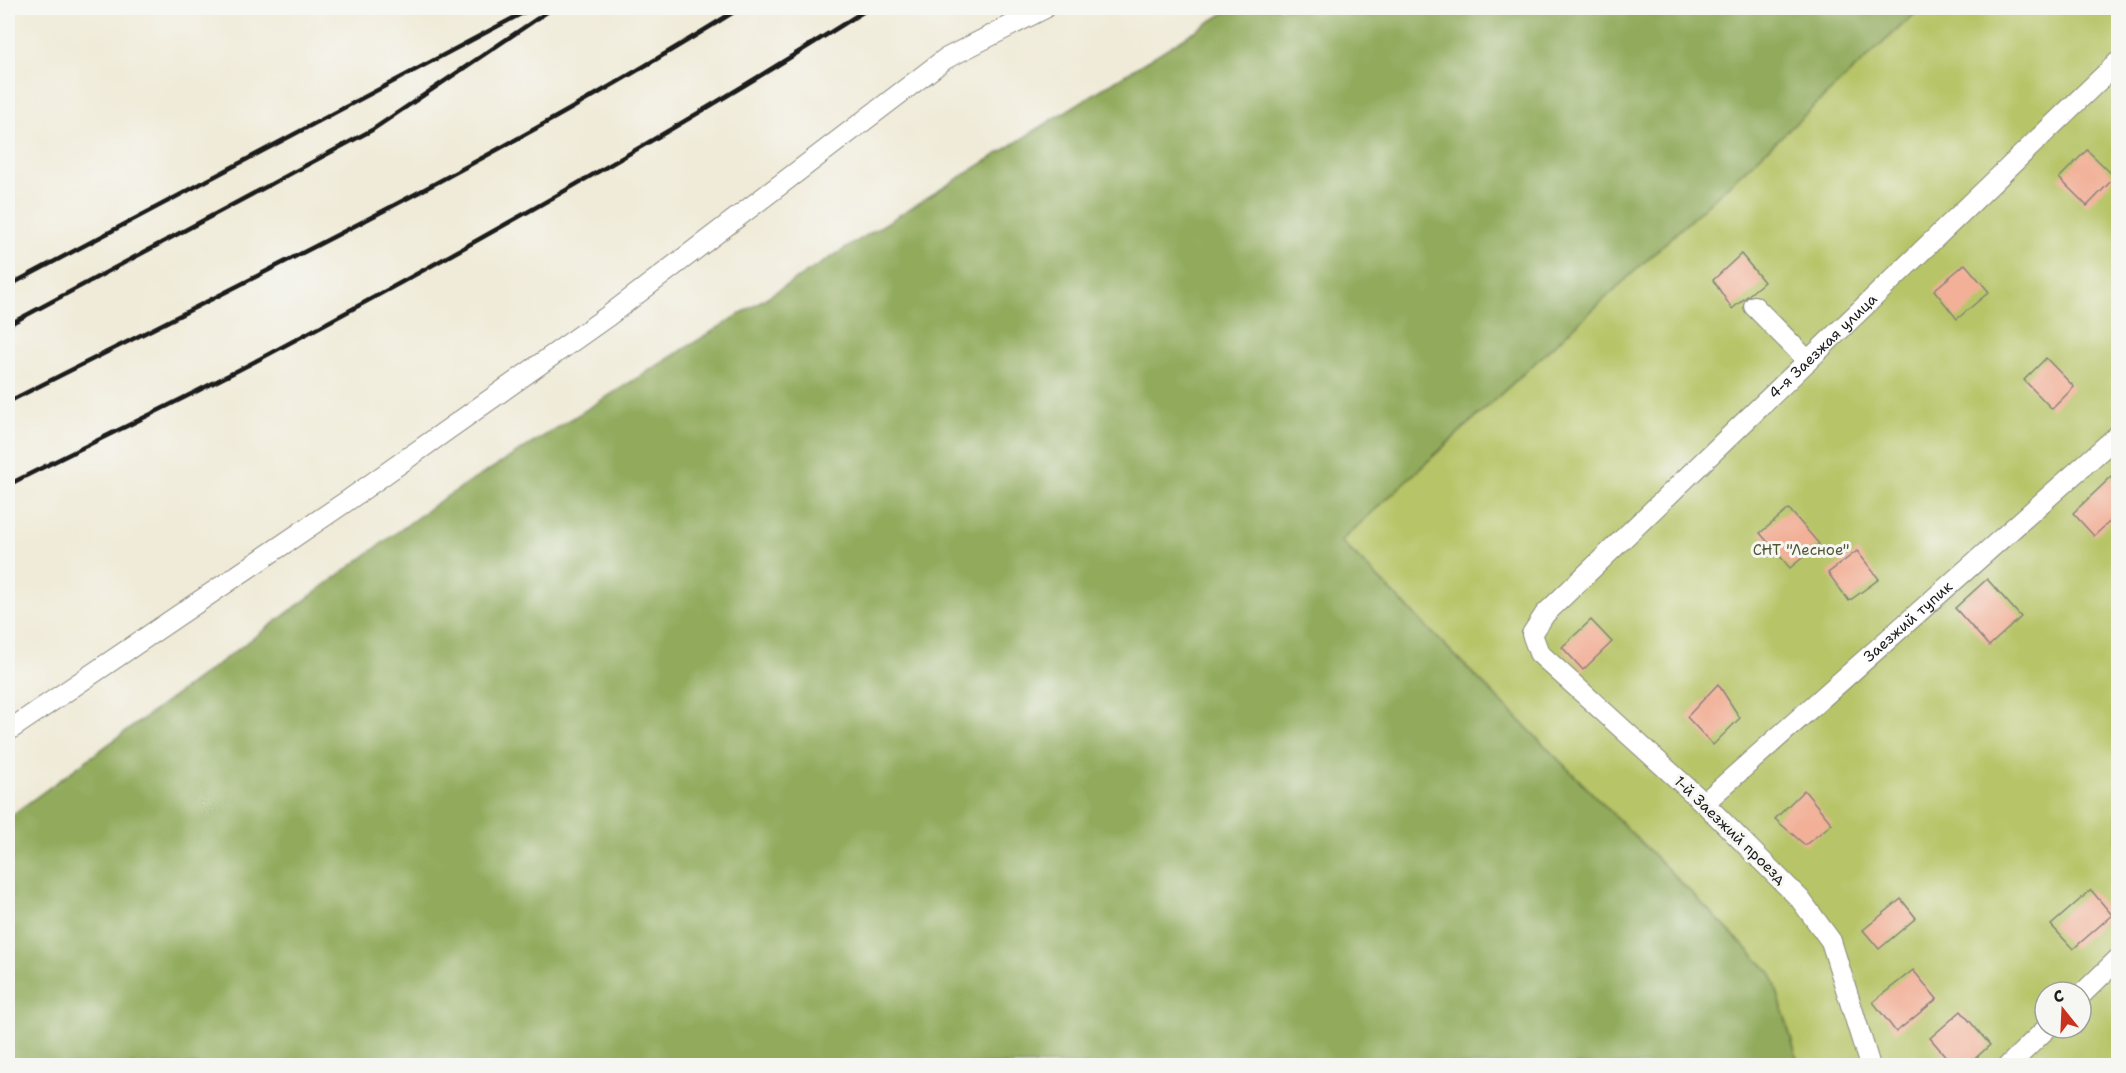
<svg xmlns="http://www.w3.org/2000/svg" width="2126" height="1073" viewBox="0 0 2126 1073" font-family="'Shantell Sans',sans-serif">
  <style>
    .green { fill: #b7c567; stroke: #6a7042; stroke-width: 1.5; fill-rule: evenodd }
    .forest { fill: #91aa5c; stroke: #56633c; stroke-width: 1.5 }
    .building { fill: #f2b098 }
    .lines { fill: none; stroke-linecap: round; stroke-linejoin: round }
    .lane-casing { stroke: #86847a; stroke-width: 22 }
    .lane { stroke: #fff; stroke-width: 20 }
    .rail { stroke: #1c1c1c; stroke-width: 4.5 }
    .labels { text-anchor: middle; stroke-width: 6; stroke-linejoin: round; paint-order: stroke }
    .street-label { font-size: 15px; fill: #1c1c1c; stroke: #f6f6f2 }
    .park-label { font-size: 15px; fill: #525736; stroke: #f6f6f2 }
  </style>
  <rect width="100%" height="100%" fill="#f6f6f2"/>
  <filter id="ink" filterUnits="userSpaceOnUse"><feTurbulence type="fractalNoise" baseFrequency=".0167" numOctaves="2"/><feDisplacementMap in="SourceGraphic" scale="12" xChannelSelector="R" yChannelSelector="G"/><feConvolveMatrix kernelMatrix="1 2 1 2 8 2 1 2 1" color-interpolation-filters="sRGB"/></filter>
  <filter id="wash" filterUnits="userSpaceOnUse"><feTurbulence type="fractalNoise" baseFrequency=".008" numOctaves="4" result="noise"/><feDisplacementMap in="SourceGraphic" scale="24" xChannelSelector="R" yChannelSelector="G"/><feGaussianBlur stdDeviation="1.35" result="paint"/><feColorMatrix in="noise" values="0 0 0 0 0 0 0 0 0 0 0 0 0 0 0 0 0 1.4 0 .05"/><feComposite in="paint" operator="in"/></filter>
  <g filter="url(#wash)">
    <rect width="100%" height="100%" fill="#f0ebd8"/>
    <path class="green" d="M1921,8H2118V1065H1799L1772,974L1341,541ZM2045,992H2081V1028H2045Z"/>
    <path class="forest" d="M1232,8H1921L1341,541L1772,974L1799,1065H8V818L441,500Z"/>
    <g id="blocks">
      <g class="building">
        <path d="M2087,150L2115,177L2087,206L2059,178Z"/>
        <path d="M1741,254L1764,282L1732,309L1713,280Z"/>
        <path d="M1965,264L1989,292L1957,319L1934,290Z"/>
        <path d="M2046,358L2074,387L2052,409L2024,380Z"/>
        <path d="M2111,477L2118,485V514L2094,536L2073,513Z"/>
        <path d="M1789,509L1819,544L1790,568L1760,533Z"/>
        <path d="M1857,551L1879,579L1849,601L1828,573Z"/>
        <path d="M1987,579L2021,617L1989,646L1955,608Z"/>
        <path d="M1591,620L1612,642L1583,670L1562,647Z"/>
        <path d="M1718,684L1740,718L1713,745L1687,717Z"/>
        <path d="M1804,790L1832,824L1805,845L1775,819Z"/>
        <path d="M2091,890L2112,915L2073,949L2051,925Z"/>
        <path d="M1901,899L1916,918L1879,949L1863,930Z"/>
        <path d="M1913,970L1937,999L1896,1032L1873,1002Z"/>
        <path d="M1961,1011L1990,1045L1967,1066H1954L1930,1038Z"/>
      </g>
    </g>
  </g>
  <g filter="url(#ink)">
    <use href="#blocks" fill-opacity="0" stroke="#86847a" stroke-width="1.5"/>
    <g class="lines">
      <g class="lane-casing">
        <g id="lane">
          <path d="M1754,306L1808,361"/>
          <path d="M8,731L347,501L608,316L945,59L1045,8"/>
          <path id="s1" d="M1704,803L2118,435"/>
          <path d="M2081,995L2118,959"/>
          <path id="s2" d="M1870,1066L1831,941L1800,899L1704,803L1539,653L1532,634L1545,614L2118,62"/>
          <path d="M2008,1066L2047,1028"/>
        </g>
      </g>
      <use href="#lane" class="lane"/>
      <g class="rail">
        <path d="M8,286L532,8"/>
        <path d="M8,325L372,130L553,8"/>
        <path d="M8,402C255,277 506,155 740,8"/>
        <path d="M8,485C94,441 183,400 269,354C473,245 674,132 869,8"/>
      </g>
    </g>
  </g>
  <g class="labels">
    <g class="street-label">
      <text dy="5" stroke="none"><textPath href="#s2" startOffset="972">4-я Заезжая улица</textPath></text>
      <text dy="5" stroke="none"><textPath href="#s1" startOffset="273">Заезжий тупик</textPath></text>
      <text transform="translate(1730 830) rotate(44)" y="5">1-й Заезжий проезд</text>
    </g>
    <g class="park-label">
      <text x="1801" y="555">СНТ "Лесное"</text>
    </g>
  </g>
  <rect width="2126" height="1073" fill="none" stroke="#f6f6f2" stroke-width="30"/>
  <g transform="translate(2063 1010) rotate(342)"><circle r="28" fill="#f6f6f2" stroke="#9f9f9c" stroke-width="1.5"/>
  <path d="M0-4.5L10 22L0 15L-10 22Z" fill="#c8321e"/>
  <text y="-9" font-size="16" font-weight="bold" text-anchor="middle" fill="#1c1c1c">С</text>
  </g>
</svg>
